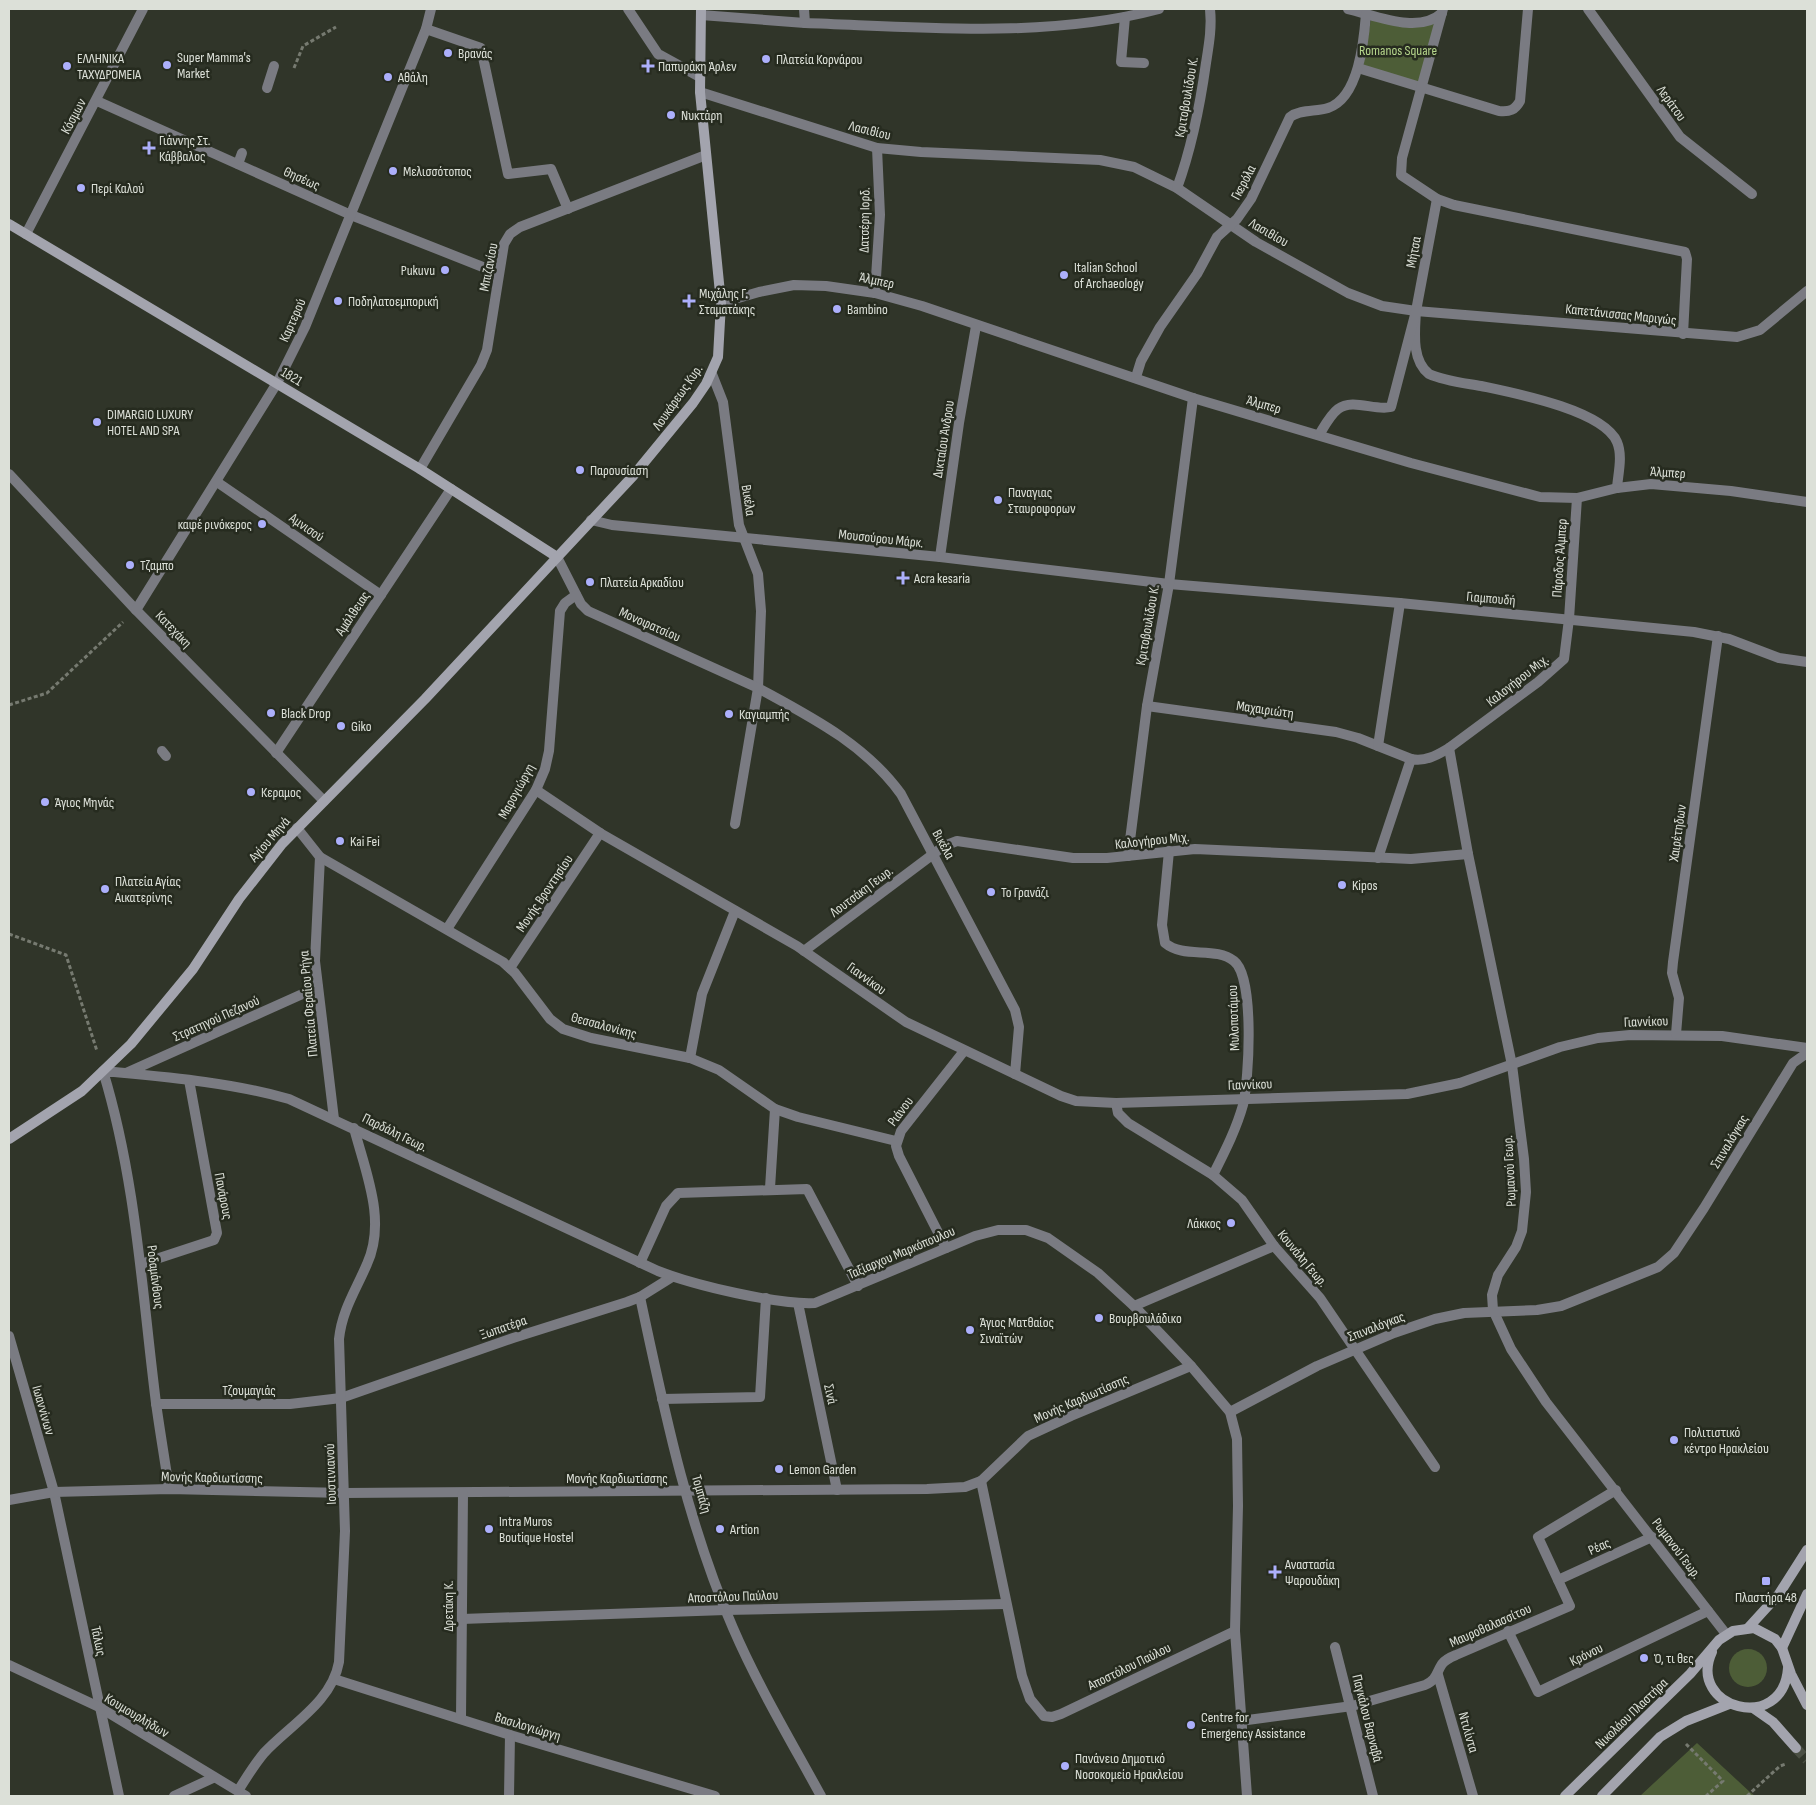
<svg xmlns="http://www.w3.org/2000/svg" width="1816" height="1805" viewBox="0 0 1816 1805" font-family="'Sofia Sans Condensed',sans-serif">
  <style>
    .green { fill: #4d5d37 }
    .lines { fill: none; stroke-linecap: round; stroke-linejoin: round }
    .secondary-tunnel { stroke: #4a4f43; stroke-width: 10; stroke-dasharray: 10 5; stroke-linecap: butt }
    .path { stroke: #767a70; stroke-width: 3; stroke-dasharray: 4 2.5; stroke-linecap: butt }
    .lane { stroke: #7a7b82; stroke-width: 10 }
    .street { stroke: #7a7b82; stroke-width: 10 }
    .secondary { stroke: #a3a4ae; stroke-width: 10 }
    .poi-dot { fill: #acaffb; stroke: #262b1f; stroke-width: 2 }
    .labels { text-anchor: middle; stroke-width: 5; stroke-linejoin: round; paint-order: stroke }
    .park-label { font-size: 14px; fill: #b6d68c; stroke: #262b1f }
    .poi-label { font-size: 14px; fill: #dce0d8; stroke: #262b1f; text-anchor: start }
    .street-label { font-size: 14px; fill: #dce0d8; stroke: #262b1f }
  </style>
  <rect width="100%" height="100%" fill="#303529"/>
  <g class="green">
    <path d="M1371,19L1435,23L1419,82L1363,67Z"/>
    <circle cx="1748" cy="1668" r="19"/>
    <path d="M1697,1743L1751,1793L1755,1796H1640Z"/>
  </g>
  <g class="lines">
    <path class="secondary-tunnel" d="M1796,1748L1807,1760"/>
    <g class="path">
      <path d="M294,68L303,46L336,27"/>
      <path d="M9,705L47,693L123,622"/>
      <path d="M9,934L66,955L97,1051"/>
      <path d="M1686,1744L1723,1781L1706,1796"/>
      <path d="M1747,1796L1780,1766L1786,1764"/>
    </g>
    <g class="lane">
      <path d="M628,9L658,54L700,77"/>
      <path d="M701,15L805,23"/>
      <path d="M426,29L481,48L508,174L551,169L568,209"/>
      <path d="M1358,68L1499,111C1510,112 1515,110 1520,101L1528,9"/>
      <path d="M267,88L274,66"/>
      <path d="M238,164L242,153"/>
      <path d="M1169,851L1162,925L1165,943C1184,959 1215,946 1234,961C1255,977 1249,1080 1243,1105C1236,1130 1224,1153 1213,1175"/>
      <path d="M1558,1580L1652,1537"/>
      <path d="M1508,1631L1538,1692L1708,1611"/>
      <path d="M1335,1647L1373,1796"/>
      <path d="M1438,1675L1473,1796"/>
      <path d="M1240,1721L1352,1706L1425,1685C1437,1680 1436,1673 1442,1664C1445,1660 1451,1657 1456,1655L1570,1606L1538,1537L1616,1490"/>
    </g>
    <g class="street">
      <path d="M804,9L805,23C920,27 1047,39 1159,9"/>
      <path d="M1348,9C1375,15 1418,35 1442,13"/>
      <path d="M1443,9L1402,158L1401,175L1437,199L1454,205L1685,252L1687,259L1683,334"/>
      <path d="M1588,9L1680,137L1752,194"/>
      <path d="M1125,17L1121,62L1144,63"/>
      <path d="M700,92L877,148L921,152L1100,160L1134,167L1177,188L1256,242L1348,293L1382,306L1416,311C1415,331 1411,360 1429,374C1444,381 1464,383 1481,386C1514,393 1603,410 1617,442C1623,456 1618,474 1617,488"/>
      <path d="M97,101L351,215L498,273"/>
      <path d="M1177,188C1192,147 1200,106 1206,63C1209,44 1212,27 1210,9"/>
      <path d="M26,234L143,9"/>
      <path d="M875,293L880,215L877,148"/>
      <path d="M721,303L759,292L794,285L826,286L875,293L922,306L1193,398L1411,463L1540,497L1577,498L1617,488L1651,484L1731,491L1807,502"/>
      <path d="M1416,311L1737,337L1760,330L1807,291"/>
      <path d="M712,374L723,402L739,525L758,574L761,611L758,688C811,717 865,744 901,794L1015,1010L1019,1027L1015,1074"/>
      <path d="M1136,377L1141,361L1160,327L1197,274L1217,237L1237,219L1251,199L1290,117C1301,109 1316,112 1328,108C1359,98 1364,40 1366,14"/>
      <path d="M1319,435C1324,427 1330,415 1338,409C1353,398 1374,411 1391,407L1416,311L1437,199"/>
      <path d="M420,469L481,365L487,350L504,244L510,234L520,227L706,155"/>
      <path d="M9,474L136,610L324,801"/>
      <path d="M217,482L381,595"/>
      <path d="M591,520L612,525L940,557L1169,584L1400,603L1694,632L1729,639L1779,658L1807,662"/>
      <path d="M557,557L581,604L588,611L758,688L735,824"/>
      <path d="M940,557L959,423L976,326"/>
      <path d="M136,610L277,383L305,327L426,29L431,9"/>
      <path d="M1147,706L1336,732L1358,738L1411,759"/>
      <path d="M1378,746L1400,603"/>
      <path d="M1449,748L1468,854L1512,1065L1524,1159L1526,1192L1522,1231L1516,1247L1498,1275L1492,1295L1493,1310L1511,1349L1546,1402L1726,1634"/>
      <path d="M162,751L166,756"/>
      <path d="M276,753L451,489"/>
      <path d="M536,790L600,833L797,946L906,1022L1061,1096L1076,1101L1116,1103L1407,1094L1460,1083L1560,1047L1598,1038L1630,1035L1722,1036L1807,1048"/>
      <path d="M297,828L320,857L503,962L515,973L550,1019L563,1029L591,1038L690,1058L719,1070L775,1109L798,1117L896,1141"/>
      <path d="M1128,856L1147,706L1169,584L1193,398"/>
      <path d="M320,857L315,961L334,1119"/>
      <path d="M1378,858L1411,759C1426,762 1437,755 1449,748L1538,682L1564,659L1569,619L1577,498"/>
      <path d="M447,929L536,790L545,769L549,751L560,611L565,603L576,595"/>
      <path d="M804,951L944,846L957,841L1073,858H1107L1195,849L1411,859L1468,854"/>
      <path d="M510,968L600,833"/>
      <path d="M1676,1034L1679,998L1672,973L1673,962L1718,636"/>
      <path d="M690,1058L702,994L735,911"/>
      <path d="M126,1073L318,987"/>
      <path d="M1116,1103L1118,1113L1128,1123L1213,1175L1242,1200L1274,1246L1320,1298L1435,1467"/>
      <path d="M770,1188L775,1109"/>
      <path d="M946,1248L899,1156L896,1146L901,1131L964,1051"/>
      <path d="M640,1263L666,1206L678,1193L807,1189L858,1286"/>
      <path d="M141,1264L214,1240L217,1233L189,1080"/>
      <path d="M640,1297C664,1409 687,1523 733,1628C758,1686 791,1741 821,1796"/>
      <path d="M798,1303L837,1490"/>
      <path d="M1134,1306L1274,1246"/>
      <path d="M9,1336L54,1492L119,1796"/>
      <path d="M662,1399L760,1397L766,1298"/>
      <path d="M156,1404H290L341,1398L513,1338L627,1302L640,1297L672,1277"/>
      <path d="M1230,1412L1317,1366L1394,1333L1435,1319L1464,1313L1537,1310L1561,1306L1658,1267L1674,1253L1704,1208L1793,1063L1807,1053"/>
      <path d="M981,1481L1022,1676L1030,1699L1044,1716L1052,1717L1061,1714L1235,1631"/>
      <path d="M169,1489C165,1461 160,1432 156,1403C142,1292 136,1179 103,1071C165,1077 229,1082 289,1099L658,1271C694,1285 777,1305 815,1303L975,1236L998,1230H1026L1048,1238L1098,1273L1134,1306L1191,1366L1230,1412L1237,1439L1238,1506L1235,1631L1247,1796"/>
      <path d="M9,1500L54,1492L169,1489L345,1493L927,1489L965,1487L981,1481L1028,1436L1071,1416L1191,1366"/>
      <path d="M462,1619L726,1610L1006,1604"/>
      <path d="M9,1665L99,1707L246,1796"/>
      <path d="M334,1679L510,1735L715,1796"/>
      <path d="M461,1719L463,1493"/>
      <path d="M238,1791C246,1778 254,1765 264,1753C290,1725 332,1702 339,1662L345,1531L339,1339C342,1310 356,1290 367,1264C387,1220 365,1171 354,1128"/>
      <path d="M174,1796L213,1778"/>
      <path d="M509,1796L510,1735"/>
    </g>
    <g class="secondary">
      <path d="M9,224L420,469L557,557"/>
      <path d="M9,1139L82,1091L131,1044L193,969L239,899L282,844L425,699L633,476L693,403L706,384L718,357L721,303L700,92L701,9"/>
      <path d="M1748,1628L1779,1594L1807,1550"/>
      <path d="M1782,1648L1807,1594"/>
      <path d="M1712,1652C1686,1708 1783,1735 1788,1668"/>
      <path d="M1753,1708L1773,1722L1796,1748"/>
      <path d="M1565,1796L1690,1674L1719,1640L1733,1631L1754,1628L1775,1639L1782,1648L1791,1674L1807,1705"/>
      <path d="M1602,1796L1660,1737L1686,1721L1729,1704"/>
    </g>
  </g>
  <g class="poi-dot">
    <circle cx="448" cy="53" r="5"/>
    <circle cx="766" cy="59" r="5"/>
    <circle cx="167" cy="65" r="5"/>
    <circle cx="67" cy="66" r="5"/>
    <path d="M645.5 58.5h5v5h5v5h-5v5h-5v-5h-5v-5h5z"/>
    <circle cx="388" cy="77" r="5"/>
    <circle cx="671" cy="115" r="5"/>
    <path d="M146.5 140.5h5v5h5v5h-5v5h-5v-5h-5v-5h5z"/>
    <circle cx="393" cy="171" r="5"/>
    <circle cx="81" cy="188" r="5"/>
    <circle cx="445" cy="270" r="5"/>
    <circle cx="1064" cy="275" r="5"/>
    <circle cx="338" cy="301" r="5"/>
    <path d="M686.5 293.5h5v5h5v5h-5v5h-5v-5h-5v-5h5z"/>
    <circle cx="837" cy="309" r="5"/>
    <circle cx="97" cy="422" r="5"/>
    <circle cx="580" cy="470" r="5"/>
    <circle cx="998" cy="500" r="5"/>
    <circle cx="262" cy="524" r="5"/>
    <circle cx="130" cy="565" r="5"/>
    <path d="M900.5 570.5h5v5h5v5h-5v5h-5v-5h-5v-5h5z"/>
    <circle cx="590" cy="582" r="5"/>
    <circle cx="271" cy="713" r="5"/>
    <circle cx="729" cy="714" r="5"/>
    <circle cx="341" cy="726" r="5"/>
    <circle cx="251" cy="792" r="5"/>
    <circle cx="45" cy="802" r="5"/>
    <circle cx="340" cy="841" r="5"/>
    <circle cx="1342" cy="885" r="5"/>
    <circle cx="105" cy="889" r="5"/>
    <circle cx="991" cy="892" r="5"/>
    <circle cx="1231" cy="1223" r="5"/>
    <circle cx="1099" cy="1318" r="5"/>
    <circle cx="970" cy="1330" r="5"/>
    <circle cx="1674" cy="1440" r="5"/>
    <circle cx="779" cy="1469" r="5"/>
    <circle cx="489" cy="1529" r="5"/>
    <circle cx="720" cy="1529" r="5"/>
    <path d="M1272.5 1564.5h5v5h5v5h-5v5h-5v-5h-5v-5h5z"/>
    <rect x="1761" y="1576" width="10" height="10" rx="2.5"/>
    <circle cx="1644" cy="1658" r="5"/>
    <circle cx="1191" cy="1725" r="5"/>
    <circle cx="1065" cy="1766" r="5"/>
  </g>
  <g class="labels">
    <g class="park-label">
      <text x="1398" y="55">Romanos Square</text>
    </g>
    <g class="poi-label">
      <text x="458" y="58">Βρανάς</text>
      <text x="177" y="62">Super Mamma's<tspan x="177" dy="16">Market</tspan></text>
      <text x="77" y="63">ΕΛΛΗΝΙΚΑ<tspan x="77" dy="16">ΤΑΧΥΔΡΟΜΕΙΑ</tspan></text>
      <text x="776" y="64">Πλατεία Κορνάρου</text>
      <text x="658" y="71">Παπυράκη Άρλεν</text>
      <text x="398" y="82">Αθάλη</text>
      <text x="681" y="120">Νυκτάρη</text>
      <text x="159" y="145">Γιάννης Στ.<tspan x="159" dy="16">Κάββαλος</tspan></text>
      <text x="403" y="176">Μελισσότοπος</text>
      <text x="91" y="193">Περί Καλού</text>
      <text x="1074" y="272">Italian School<tspan x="1074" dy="16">of Archaeology</tspan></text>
      <text x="435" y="275" text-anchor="end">Pukuvu</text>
      <text x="699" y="298">Μιχάλης Γ.<tspan x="699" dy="16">Σταματάκης</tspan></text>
      <text x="348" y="306">Ποδηλατοεμπορική</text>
      <text x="847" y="314">Bambino</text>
      <text x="107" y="419">DIMARGIO LUXURY<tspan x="107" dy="16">HOTEL AND SPA</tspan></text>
      <text x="590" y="475">Παρουσίαση</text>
      <text x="1008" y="497">Παναγιας<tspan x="1008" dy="16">Σταυροφορων</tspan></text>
      <text x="252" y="529" text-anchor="end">καφέ ρινόκερος</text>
      <text x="140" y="570">Τζαμπο</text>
      <text x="914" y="583">Acra kesaria</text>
      <text x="600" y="587">Πλατεία Αρκαδίου</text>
      <text x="281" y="718">Black Drop</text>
      <text x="739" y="719">Καγιαμπής</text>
      <text x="351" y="731">Giko</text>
      <text x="261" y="797">Κεραμος</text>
      <text x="55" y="807">Άγιος Μηνάς</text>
      <text x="350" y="846">Kai Fei</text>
      <text x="115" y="886">Πλατεία Αγίας<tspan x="115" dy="16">Αικατερίνης</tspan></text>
      <text x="1352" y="890">Kipos</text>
      <text x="1001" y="897">Το Γρανάζι</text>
      <text x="1221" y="1228" text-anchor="end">Λάκκος</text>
      <text x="1109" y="1323">Βουρβουλάδικο</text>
      <text x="980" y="1327">Άγιος Ματθαίος<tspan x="980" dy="16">Σιναϊτών</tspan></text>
      <text x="1684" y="1437">Πολιτιστικό<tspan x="1684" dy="16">κέντρο Ηρακλείου</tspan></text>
      <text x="789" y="1474">Lemon Garden</text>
      <text x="499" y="1526">Intra Muros<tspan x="499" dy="16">Boutique Hostel</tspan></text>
      <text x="730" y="1534">Artion</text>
      <text x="1285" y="1569">Αναστασία<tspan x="1285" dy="16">Ψαρουδάκη</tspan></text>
      <text x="1766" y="1602" text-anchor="middle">Πλαστήρα 48</text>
      <text x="1654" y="1663">Ό, τι θες</text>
      <text x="1201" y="1722">Centre for<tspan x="1201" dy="16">Emergency Assistance</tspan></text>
      <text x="1075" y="1763">Πανάνειο Δημοτικό<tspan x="1075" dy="16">Νοσοκομείο Ηρακλείου</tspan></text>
    </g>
    <g class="street-label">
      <text transform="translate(1186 97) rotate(-80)" y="5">Κριτοβουλίδου Κ.</text>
      <text transform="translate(1672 103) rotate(54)" y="5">Λεράτου</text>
      <text transform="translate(73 116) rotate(-62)" y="5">Κόσμων</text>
      <text transform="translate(870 130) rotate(14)" y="5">Λασιθίου</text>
      <text transform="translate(302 178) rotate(24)" y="5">Θησέως</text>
      <text transform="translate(1243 182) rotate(-62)" y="5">Γκερόλα</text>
      <text transform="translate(864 220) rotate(-89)" y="5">Δατσέρη Ιορδ.</text>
      <text transform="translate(1269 232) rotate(30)" y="5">Λασιθίου</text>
      <text transform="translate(1413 252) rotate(-79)" y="5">Μήτσα</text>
      <text transform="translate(488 267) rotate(-79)" y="5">Μπιζανίου</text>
      <text transform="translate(877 280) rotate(12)" y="5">Άλμπερ</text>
      <text transform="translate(1621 314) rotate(6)" y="5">Καπετάνισσας Μαριγώς</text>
      <text transform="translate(292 320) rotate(-66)" y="5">Καρτερού</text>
      <text transform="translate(292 376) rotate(31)" y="5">1821</text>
      <text transform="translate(677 397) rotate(-55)" y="5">Λουκάρεως Κυρ.</text>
      <text transform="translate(1264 404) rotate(16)" y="5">Άλμπερ</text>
      <text transform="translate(943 439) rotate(-81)" y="5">Δικταίου Άνδρου</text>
      <text transform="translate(1668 472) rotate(4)" y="5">Άλμπερ</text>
      <text transform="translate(749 500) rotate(81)" y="5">Βικέλα</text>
      <text transform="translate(307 527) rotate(35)" y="5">Αμνισού</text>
      <text transform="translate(881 538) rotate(6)" y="5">Μουσούρου Μάρκ.</text>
      <text transform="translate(1559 558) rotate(-86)" y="5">Πάροδος Άλμπερ</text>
      <text transform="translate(1491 598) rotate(5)" y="5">Γιαμπουδή</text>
      <text transform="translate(352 613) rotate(-56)" y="5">Αμάλθειας</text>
      <text transform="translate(650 624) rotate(24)" y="5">Μονοφατσίου</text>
      <text transform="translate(1147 625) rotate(-80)" y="5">Κριτοβουλίδου Κ.</text>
      <text transform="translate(174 629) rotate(46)" y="5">Κατεχάκη</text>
      <text transform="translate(1517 680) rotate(-38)" y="5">Καλογήρου Μιχ.</text>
      <text transform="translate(1265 709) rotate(8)" y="5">Μαχαιριώτη</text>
      <text transform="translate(516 791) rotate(-61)" y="5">Μαρογιώργη</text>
      <text transform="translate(1677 833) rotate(-82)" y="5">Χαιρέτηδων</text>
      <text transform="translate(269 839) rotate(-49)" y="5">Αγίου Μηνά</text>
      <text transform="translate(1152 840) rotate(-6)" y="5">Καλογήρου Μιχ.</text>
      <text transform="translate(944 844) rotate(61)" y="5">Βικέλα</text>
      <text transform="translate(861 891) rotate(-37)" y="5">Λουτσάκη Γεωρ.</text>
      <text transform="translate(544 893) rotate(-56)" y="5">Μονής Βροντησίου</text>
      <text transform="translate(867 978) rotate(36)" y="5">Γιαννίκου</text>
      <text transform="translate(308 1004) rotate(-95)" y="5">Πλατεία Φεραίου Ρήγα</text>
      <text transform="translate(216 1018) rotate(-24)" y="5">Στρατηγού Πεζανού</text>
      <text transform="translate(1233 1018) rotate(-92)" y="5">Μυλοποτάμου</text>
      <text transform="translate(1646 1021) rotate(-2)" y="5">Γιαννίκου</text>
      <text transform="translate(604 1025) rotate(15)" y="5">Θεσσαλονίκης</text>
      <text transform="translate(1250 1084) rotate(-2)" y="5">Γιαννίκου</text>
      <text transform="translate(900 1111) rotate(-53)" y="5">Ριάνου</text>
      <text transform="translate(395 1132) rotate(26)" y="5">Παρδάλη Γεωρ.</text>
      <text transform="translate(1729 1141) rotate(-59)" y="5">Σπιναλόγκας</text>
      <text transform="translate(1509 1171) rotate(-93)" y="5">Ρωμανού Γεωρ.</text>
      <text transform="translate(224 1196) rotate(79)" y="5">Πανάρους</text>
      <text transform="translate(901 1252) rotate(-23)" y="5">Ταξίαρχου Μαρκόπουλου</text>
      <text transform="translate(1303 1258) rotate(50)" y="5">Κουνάλη Γεωρ.</text>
      <text transform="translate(156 1277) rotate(83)" y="5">Ροδαμάνθους</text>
      <text transform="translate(1376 1326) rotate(-21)" y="5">Σπιναλόγκας</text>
      <text transform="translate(503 1327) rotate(-19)" y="5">Ξωπατέρα</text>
      <text x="249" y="1395">Τζουμαγιάς</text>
      <text transform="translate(831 1394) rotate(78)" y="5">Σινά</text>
      <text transform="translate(1081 1398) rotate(-24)" y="5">Μονής Καρδιωτίσσης</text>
      <text transform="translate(44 1410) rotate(74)" y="5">Ιωαννίνων</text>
      <text transform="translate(330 1474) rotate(-92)" y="5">Ιουστινιανού</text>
      <text transform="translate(212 1477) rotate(1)" y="5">Μονής Καρδιωτίσσης</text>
      <text x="617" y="1483">Μονής Καρδιωτίσσης</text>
      <text transform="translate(702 1494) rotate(74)" y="5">Τομπάζη</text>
      <text transform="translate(1599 1546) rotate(-24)" y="5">Ρέας</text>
      <text transform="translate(1677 1548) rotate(53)" y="5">Ρωμανού Γεωρ.</text>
      <text transform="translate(733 1596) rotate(-2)" y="5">Αποστόλου Παύλου</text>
      <text transform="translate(448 1606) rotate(-90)" y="5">Δρετάκη Κ.</text>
      <text transform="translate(1490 1625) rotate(-24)" y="5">Μαυροθαλασσίτου</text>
      <text transform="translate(99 1641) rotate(78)" y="5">Τάλως</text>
      <text transform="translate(1586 1654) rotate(-26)" y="5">Κρόνου</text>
      <text transform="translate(1129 1666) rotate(-26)" y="5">Αποστόλου Παύλου</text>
      <text transform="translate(1631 1713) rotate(-44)" y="5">Νικολάου Πλαστήρα</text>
      <text transform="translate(137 1715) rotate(31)" y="5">Κουμουρλήδων</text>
      <text transform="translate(1368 1718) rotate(76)" y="5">Παγκάλου Βαρναβά</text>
      <text transform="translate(528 1726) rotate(17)" y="5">Βασιλογιώργη</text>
      <text transform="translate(1469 1732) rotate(74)" y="5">Ντιλίντα</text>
    </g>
  </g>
  <rect width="1816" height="1805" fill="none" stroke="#dce0d8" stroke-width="20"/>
</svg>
